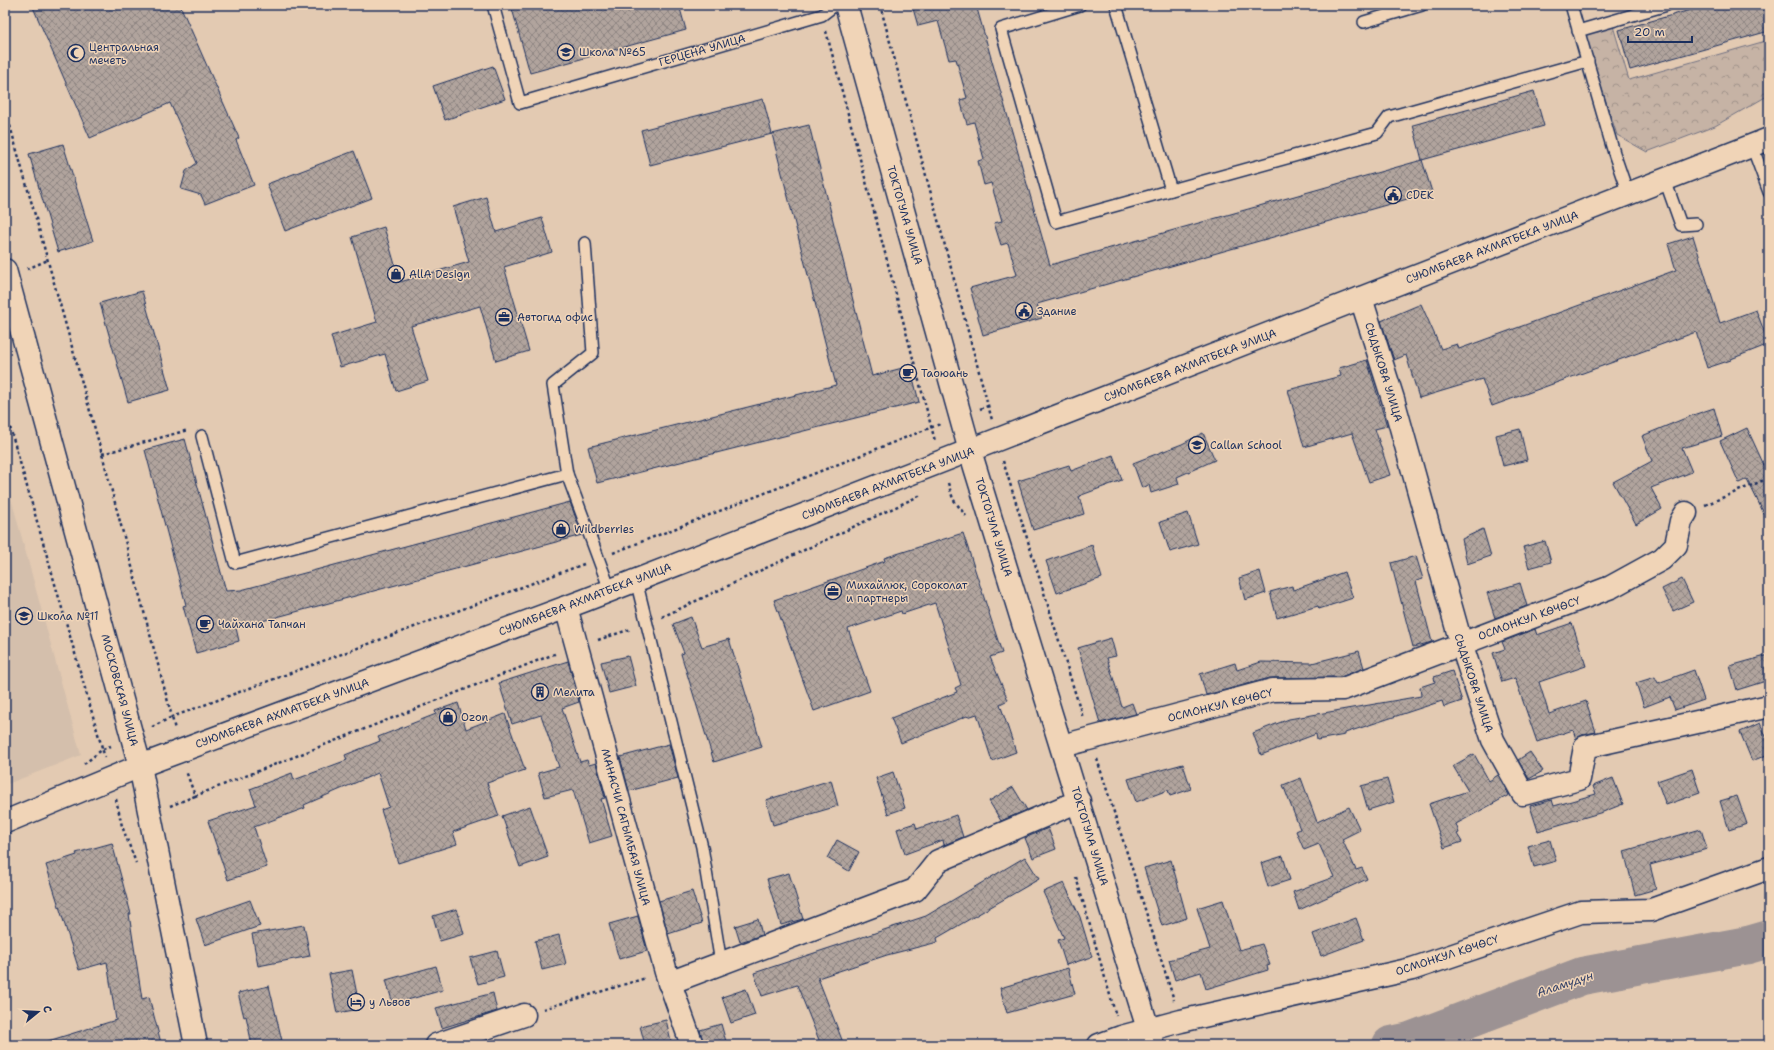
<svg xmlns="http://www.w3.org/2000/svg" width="1774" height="1050" viewBox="0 0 1774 1050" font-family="'Shantell Sans',sans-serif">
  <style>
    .built { fill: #d4bfac }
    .forest { fill: url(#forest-crowns); stroke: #707182 }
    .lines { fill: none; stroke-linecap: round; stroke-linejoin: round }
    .river { stroke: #9c9293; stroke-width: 38 }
    .building { fill: url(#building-cross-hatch); stroke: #1b2f5e }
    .lane-casing { stroke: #1b2f5e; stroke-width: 14 }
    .street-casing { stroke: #1b2f5e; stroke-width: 25 }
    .secondary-casing { stroke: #1b2f5e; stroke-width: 25 }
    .path { stroke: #1b2f5e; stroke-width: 2.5; stroke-dasharray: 3 3; stroke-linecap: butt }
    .lane { stroke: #f0d4b7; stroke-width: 11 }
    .street { stroke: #f0d4b7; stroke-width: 22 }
    .secondary { stroke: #f0d4b7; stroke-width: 22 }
    .labels { text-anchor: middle; stroke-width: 3; stroke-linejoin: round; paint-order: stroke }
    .poi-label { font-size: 11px; fill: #1b2f5e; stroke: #f0d4b7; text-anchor: start }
    .street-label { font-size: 11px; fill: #1b2f5e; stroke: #f0d4b7 }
    .water-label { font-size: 12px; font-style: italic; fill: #354369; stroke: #f0d4b7 }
  </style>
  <defs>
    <pattern id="forest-crowns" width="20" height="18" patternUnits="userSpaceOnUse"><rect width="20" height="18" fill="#c6b3a5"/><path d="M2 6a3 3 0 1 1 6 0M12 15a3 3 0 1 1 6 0" fill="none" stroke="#a0928a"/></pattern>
    <pattern id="building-cross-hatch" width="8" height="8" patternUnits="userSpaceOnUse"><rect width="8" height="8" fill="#b1a49d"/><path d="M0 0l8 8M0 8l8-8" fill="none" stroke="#8f8683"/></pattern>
  </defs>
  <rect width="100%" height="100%" fill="#e3cab2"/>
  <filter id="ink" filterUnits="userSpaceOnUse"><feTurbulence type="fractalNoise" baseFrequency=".025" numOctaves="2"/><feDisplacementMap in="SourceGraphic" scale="8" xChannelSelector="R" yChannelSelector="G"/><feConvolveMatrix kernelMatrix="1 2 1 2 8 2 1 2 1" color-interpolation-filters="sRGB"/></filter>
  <g filter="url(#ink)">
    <path class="built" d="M5,476L81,755L5,785Z"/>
    <path class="forest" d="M1613,26L1629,80L1769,40V95L1715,126L1647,152L1617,135L1584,34Z"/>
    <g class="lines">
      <path class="river" d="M1391,1045L1410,1041L1582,976L1748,945L1769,939"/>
    </g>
    <g class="building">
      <path d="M32,5H180L239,138L236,140L254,185L205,204L201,195L181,189L186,171L197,163L170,103L90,138Z"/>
      <path d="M511,5H679L686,30L530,73Z"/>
      <path d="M912,5H976L1050,265L1422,160L1432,192L1037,304L1042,318L983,335L970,288L1017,275L1008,243L1001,245L994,223L1002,221L991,183L984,185L978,161L984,159L974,122L967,124L960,100L967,98L956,59L949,60L938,21L918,26Z"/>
      <path d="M1708,5H1769V31L1630,70L1619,30Z"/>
      <path d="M493,66L505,99L445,120L433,86Z"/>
      <path d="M1534,91L1544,126L1422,160L1413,125Z"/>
      <path d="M763,99L772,134L650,165L641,130Z"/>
      <path d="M809,125L872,376L910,366L919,402L597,483L588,447L836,385L772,134Z"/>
      <path d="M63,144L93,241L58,252L29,154Z"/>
      <path d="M354,151L372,198L285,231L267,184Z"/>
      <path d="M486,197L496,232L542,218L552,252L504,267L529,351L496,361L480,306L411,326L428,381L396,391L385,354L340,367L331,336L377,322L352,237L384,227L400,282L469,262L453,207Z"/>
      <path d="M1693,236L1720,323L1756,310L1769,344L1731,359V360L1707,368L1696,332L1492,406L1482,379L1419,398L1406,355L1394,360L1381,321L1421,304L1441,349L1457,344L1459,349L1676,270L1668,244Z"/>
      <path d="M142,291L170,390L128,402L100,303Z"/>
      <path d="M1367,360L1387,426L1375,429L1390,475L1369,482L1352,433L1304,447L1288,390L1341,376L1339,368Z"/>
      <path d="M1714,408L1722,436L1682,448L1692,472L1651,488L1662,509L1636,524L1613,482L1652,461L1642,436L1693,415Z"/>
      <path d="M1747,428L1769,476V524L1747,479L1739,483L1720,441Z"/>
      <path d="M1520,429L1527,460L1503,466L1496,435Z"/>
      <path d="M1203,433L1215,460L1177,477L1179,484L1151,493L1149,485L1142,488L1133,463L1182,444Z"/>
      <path d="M185,439L226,591L241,590L570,502L582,535L236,628L239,641L196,653L183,606L186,605L145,450Z"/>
      <path d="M1113,455L1122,480L1079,496L1084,514L1033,530L1018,481L1069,465L1071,471Z"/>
      <path d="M1188,513L1198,544L1170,552L1160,522Z"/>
      <path d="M1483,529L1491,556L1467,564L1462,539Z"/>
      <path d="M963,533L1002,653L990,657L1008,700L1000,704L1016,752L992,761L977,714L968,717L967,716L901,743L891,718L957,692L955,688L961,685L935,603L902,614L901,611L848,629L870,691L814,711L774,600L885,561L884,558Z"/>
      <path d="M1545,541L1551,562L1529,568L1523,547Z"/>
      <path d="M1092,545L1102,578L1057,593L1046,561Z"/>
      <path d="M1416,556L1423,579L1416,581L1432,642L1413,647L1391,563Z"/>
      <path d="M1260,571L1266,593L1245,600L1239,578Z"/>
      <path d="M1344,572L1353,598L1319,609L1318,606L1277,618L1270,592L1292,586L1293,590Z"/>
      <path d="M1682,579L1693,602L1673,611L1662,589Z"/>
      <path d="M1520,583L1527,606L1495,618L1487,593Z"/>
      <path d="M691,617L702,647L729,639L762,747L714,762L681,654L684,653L673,624Z"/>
      <path d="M1572,623L1586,666L1539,682L1549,714L1586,701L1596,732L1582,735L1576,739L1573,730L1537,742L1515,678L1502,682L1493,653L1505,649L1502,642L1535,629L1537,635Z"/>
      <path d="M1111,638L1116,656L1107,658L1122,707L1132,703L1136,714L1100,723L1078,648Z"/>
      <path d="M1359,651L1364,668L1341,677L1270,678L1206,695L1200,674L1235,663L1237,670L1261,662L1312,663Z"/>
      <path d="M1769,655V680L1737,690L1730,666Z"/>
      <path d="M628,656L636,686L609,693L601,662Z"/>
      <path d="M568,661L579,702L562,708L580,762L587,760L589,765L596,763L605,798L601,799L612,836L589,843L573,790L545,797L538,773L559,767L541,715L512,724L499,683Z"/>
      <path d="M1694,670L1704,700L1675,710L1670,697L1644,707L1636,683L1655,677L1658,683Z"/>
      <path d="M1452,671L1462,701L1444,707L1442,701L1345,733V735L1317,740L1316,734L1261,755L1253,733L1289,719L1421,696L1420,687L1435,682L1434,677Z"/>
      <path d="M458,703L466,729L505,714L525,770L487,783L499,816L453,832L457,844L398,863L381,810L389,807L378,773L304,805L305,808L254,827L267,867L228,880L208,821L256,805L250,789L292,773L294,780L347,760L345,755L380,741L378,737L436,714L435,711Z"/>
      <path d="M1760,723L1769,743V754L1752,761L1740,732Z"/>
      <path d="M669,744L678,778L629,791L620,757Z"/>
      <path d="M1530,752L1543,771L1529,779L1518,760Z"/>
      <path d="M1474,754L1489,781L1498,775L1509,795L1456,824L1459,833L1457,834L1462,842L1444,848L1429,804L1468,791L1453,766Z"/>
      <path d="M1183,764L1191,789L1170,796L1168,790L1136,802L1128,779Z"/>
      <path d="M1692,769L1700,793L1666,805L1657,781Z"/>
      <path d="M893,772L905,808L888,814L876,778Z"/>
      <path d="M1301,778L1317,822L1349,807L1360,830L1342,839L1356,870L1362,868L1367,879L1299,910L1293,892L1334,877L1319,844L1304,850L1296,831L1300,829L1283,785Z"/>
      <path d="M1613,778L1623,804L1603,812L1538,831L1530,806L1552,800L1554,806L1596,794L1593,786Z"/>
      <path d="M1387,779L1394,802L1368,810L1361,786Z"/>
      <path d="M831,780L838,806L773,825L766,800Z"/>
      <path d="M1013,787L1027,810L1001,821L989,801Z"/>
      <path d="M1737,796L1747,824L1729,830L1720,801Z"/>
      <path d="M530,806L548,857L520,867L502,816Z"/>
      <path d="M956,815L963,837L944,845L943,840L905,854L897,829L915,823L917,829Z"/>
      <path d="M1048,828L1056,849L1033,858L1025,838Z"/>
      <path d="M1701,829L1707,849L1650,865L1656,889L1635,895L1624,851Z"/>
      <path d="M837,840L859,852L849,871L827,858Z"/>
      <path d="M1550,840L1556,861L1534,867L1528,846Z"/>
      <path d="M112,843L131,914H129L142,999L149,997L161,1043L152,1045H48V1041L116,1020L107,962L79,970L46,865L77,855L76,853Z"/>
      <path d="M1283,856L1290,880L1268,887L1261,863Z"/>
      <path d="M1025,857L1039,879L937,938L938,942L887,955L818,978L844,1045H821L797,985L762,996L754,973L926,916Z"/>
      <path d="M1171,860L1187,918L1162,926L1144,868Z"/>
      <path d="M789,873L803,919L781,925L767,879Z"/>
      <path d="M1064,883L1080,917L1092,957L1066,965L1058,940L1064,938L1043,892Z"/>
      <path d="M692,891L702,923L668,934L659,901Z"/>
      <path d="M250,900L260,926L205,945L196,919Z"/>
      <path d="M1223,900L1239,950L1262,944L1270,965L1267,966L1268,970L1206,989L1201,972L1175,980L1169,960L1210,949L1197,908Z"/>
      <path d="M457,909L464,934L440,941L433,916Z"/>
      <path d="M638,916L647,951L619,959L609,924Z"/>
      <path d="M1356,918L1364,940L1321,956L1313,934Z"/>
      <path d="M758,919L762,935L740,942L735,926Z"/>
      <path d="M304,925L310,956L258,966L252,934Z"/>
      <path d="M559,935L566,964L542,970L535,941Z"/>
      <path d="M497,951L504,977L478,984L470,958Z"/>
      <path d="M436,966L443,990L393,1004L386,980Z"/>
      <path d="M1068,968L1075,994L1007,1013L1000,988Z"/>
      <path d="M352,970L360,1009L337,1013L329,974Z"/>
      <path d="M269,986L283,1045H252L246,1016L244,1017L238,993Z"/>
      <path d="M746,989L755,1015L731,1023L722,997Z"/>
      <path d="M493,993L497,1011L442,1028L436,1008Z"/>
      <path d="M666,1020L672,1045H645L640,1026Z"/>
      <path d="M721,1024L727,1045H704L700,1030Z"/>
    </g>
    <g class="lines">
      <g class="lane-casing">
        <g id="lane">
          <path d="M493,5L520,103L822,15L835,5"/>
          <path d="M1080,5L1001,29L1056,222L1377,133L1389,117L1588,61"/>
          <path d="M1116,5L1171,190"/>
          <path d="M1571,5L1614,153L1628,194"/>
          <path d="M1364,22L1422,5"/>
          <path d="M1578,31L1667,5"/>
          <path d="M1752,146L1769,192"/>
          <path d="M1665,180L1681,225L1696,224"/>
          <path d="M585,243L593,353L553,385L567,474L610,590"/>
          <path d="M202,436L235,563L567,474"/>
          <path d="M636,580L702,847L721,963"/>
        </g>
      </g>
      <g class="street-casing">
        <g id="street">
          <path d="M1361,298L1393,399L1461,643L1493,740L1523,794L1579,779L1585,747L1769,706"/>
          <path d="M566,607L666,972L692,1045"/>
          <path d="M1062,746L1273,690L1343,689L1611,587L1662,559L1676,545L1681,521L1686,513"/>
          <path d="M5,822L140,766L196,1045"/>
          <path d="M669,983L915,890L938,861L1079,801"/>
          <path d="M436,1045L524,1015"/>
          <path d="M1099,1045L1121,1037L1181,1021L1412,969L1581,912L1651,910L1769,868"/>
        </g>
      </g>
      <g class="secondary-casing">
        <g id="secondary">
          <path d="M846,5L970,451L1153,1045"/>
          <path d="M5,270L140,766L583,601L1769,139"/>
        </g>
      </g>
      <g class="path">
        <path d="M880,5L992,420"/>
        <path d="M826,31L935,441"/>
        <path d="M5,108L102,454L172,717L584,564"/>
        <path d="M27,269L48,260"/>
        <path d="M980,409L988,406"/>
        <path d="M5,410L105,758"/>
        <path d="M102,454L188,430"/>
        <path d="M1003,461L1083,718"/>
        <path d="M948,483L953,499L966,516"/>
        <path d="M1705,505L1769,478"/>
        <path d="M613,553L940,424"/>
        <path d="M662,617L921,495"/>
        <path d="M598,640L631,629"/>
        <path d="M152,727L172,717L175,730"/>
        <path d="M1097,759L1174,1000"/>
        <path d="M84,764L103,749L111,746"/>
        <path d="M195,796L557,653"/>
        <path d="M116,799L122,826L136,863"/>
        <path d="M170,806L195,796L186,771"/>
        <path d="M1076,877L1116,1016"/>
        <path d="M543,1009L646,978"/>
      </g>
      <use href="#lane" class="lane"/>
      <use href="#street" class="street"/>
      <use href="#secondary" class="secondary"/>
    </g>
  </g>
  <defs>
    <g id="school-ring" transform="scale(0.9)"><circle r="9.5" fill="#f0d4b7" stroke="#1b2f5e" stroke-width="1.5"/><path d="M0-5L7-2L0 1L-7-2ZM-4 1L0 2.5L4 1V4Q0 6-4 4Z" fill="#1b2f5e"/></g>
    <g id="mosque-ring" transform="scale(0.9)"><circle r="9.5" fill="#f0d4b7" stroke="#1b2f5e" stroke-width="1.5"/><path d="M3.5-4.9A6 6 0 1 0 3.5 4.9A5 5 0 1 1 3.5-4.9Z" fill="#1b2f5e"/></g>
    <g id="civic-ring" transform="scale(0.9)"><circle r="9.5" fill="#f0d4b7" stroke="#1b2f5e" stroke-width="1.5"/><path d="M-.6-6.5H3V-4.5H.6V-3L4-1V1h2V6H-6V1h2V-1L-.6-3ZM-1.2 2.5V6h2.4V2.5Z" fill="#1b2f5e"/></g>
    <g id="shop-ring" transform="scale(0.9)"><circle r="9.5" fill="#f0d4b7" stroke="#1b2f5e" stroke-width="1.5"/><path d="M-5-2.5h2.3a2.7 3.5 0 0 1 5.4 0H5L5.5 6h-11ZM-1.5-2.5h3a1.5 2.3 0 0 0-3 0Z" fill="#1b2f5e"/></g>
    <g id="office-ring" transform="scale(0.9)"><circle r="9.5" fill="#f0d4b7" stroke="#1b2f5e" stroke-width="1.5"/><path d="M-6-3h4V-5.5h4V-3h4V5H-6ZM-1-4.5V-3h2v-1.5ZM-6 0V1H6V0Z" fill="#1b2f5e"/></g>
    <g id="cafe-ring" transform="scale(0.9)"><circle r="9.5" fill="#f0d4b7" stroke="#1b2f5e" stroke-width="1.5"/><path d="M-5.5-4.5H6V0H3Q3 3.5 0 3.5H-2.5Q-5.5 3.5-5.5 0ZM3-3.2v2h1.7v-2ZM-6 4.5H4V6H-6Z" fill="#1b2f5e"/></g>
    <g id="building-ring" transform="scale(0.9)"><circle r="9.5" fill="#f0d4b7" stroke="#1b2f5e" stroke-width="1.5"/><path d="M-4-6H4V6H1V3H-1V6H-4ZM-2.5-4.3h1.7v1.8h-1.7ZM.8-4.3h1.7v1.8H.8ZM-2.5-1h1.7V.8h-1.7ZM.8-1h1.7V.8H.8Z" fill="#1b2f5e"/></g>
    <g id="hotel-ring" transform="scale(0.9)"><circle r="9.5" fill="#f0d4b7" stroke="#1b2f5e" stroke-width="1.5"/><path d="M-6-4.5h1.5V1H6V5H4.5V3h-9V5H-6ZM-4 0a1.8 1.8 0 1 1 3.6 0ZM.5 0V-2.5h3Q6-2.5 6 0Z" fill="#1b2f5e"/></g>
  </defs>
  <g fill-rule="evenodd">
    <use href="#school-ring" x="566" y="52"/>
    <use href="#mosque-ring" x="76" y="53"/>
    <use href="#civic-ring" x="1393" y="195"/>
    <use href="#shop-ring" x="396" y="274"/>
    <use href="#civic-ring" x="1024" y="311"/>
    <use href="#office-ring" x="504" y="317"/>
    <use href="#cafe-ring" x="908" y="373"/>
    <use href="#school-ring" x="1197" y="445"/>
    <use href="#shop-ring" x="561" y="529"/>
    <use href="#office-ring" x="833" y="591"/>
    <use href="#school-ring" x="24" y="616"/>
    <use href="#cafe-ring" x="205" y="624"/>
    <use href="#building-ring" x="540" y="692"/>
    <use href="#shop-ring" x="448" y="717"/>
    <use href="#hotel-ring" x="356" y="1002"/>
  </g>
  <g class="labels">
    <g class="poi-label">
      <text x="89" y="51">Центральная<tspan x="89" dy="13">мечеть</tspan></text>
      <text x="579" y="56">Школа №65</text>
      <text x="1406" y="199">CDEK</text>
      <text x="409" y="278">AllA Design</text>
      <text x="1037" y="315">Здание</text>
      <text x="517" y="321">Автогид офис</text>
      <text x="921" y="377">Таоюань</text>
      <text x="1210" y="449">Callan School</text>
      <text x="574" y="533">Wildberries</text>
      <text x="846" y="589">Михайлюк, Сороколат<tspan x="846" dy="13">и партнеры</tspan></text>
      <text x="37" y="620">Школа №11</text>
      <text x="218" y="628">Чайхана Тапчан</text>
      <text x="553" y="696">Мелита</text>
      <text x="461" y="721">Ozon</text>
      <text x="369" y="1006">у Львов</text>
    </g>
    <g class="street-label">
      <text transform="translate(702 50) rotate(-16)" y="4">ГЕРЦЕНА УЛИЦА</text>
      <text transform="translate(905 215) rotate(74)" y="4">ТОКТОГУЛА УЛИЦА</text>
      <text transform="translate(1492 247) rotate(-21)" y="4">СУЮМБАЕВА АХМАТБЕКА УЛИЦА</text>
      <text transform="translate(1190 365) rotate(-21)" y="4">СУЮМБАЕВА АХМАТБЕКА УЛИЦА</text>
      <text transform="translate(1384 372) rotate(73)" y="4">СЫДЫКОВА УЛИЦА</text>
      <text transform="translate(888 483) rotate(-21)" y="4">СУЮМБАЕВА АХМАТБЕКА УЛИЦА</text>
      <text transform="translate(994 527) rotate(73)" y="4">ТОКТОГУЛА УЛИЦА</text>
      <text transform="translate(585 599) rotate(-21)" y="4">СУЮМБАЕВА АХМАТБЕКА УЛИЦА</text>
      <text transform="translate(1529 618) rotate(-20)" y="4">ОСМОНКУЛ КӨЧӨСҮ</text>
      <text transform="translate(1474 683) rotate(72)" y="4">СЫДЫКОВА УЛИЦА</text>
      <text transform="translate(120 690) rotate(75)" y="4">МОСКОВСКАЯ УЛИЦА</text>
      <text transform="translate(1220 705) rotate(-14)" y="4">ОСМОНКУЛ КӨЧӨСҮ</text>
      <text transform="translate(282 713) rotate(-20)" y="4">СУЮМБАЕВА АХМАТБЕКА УЛИЦА</text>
      <text transform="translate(626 827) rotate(75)" y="4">МАНАСЧИ САГЫМБАЯ УЛИЦА</text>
      <text transform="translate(1090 836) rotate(73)" y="4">ТОКТОГУЛА УЛИЦА</text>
      <text transform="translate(1447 955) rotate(-18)" y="4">ОСМОНКУЛ КӨЧӨСҮ</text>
    </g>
    <g class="water-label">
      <text transform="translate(1565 984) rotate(-18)" y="4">Аламүдүн</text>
    </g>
  </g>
  <rect width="1774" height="1050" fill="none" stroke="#f0d4b7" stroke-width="20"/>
  <rect x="10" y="10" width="1754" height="1030" fill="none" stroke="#1b2f5e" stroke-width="1.5" filter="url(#ink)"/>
  <g transform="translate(38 1012) rotate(72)" stroke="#f0d4b7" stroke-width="3" paint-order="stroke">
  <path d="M0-3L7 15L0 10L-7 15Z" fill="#1b2f5e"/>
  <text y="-6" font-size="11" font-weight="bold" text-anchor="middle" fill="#1b2f5e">С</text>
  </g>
  <path d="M1628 36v6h64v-6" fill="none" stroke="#1b2f5e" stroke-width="2"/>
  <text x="1634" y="36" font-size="12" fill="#1b2f5e" stroke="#f0d4b7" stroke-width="3" paint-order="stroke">20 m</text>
</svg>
